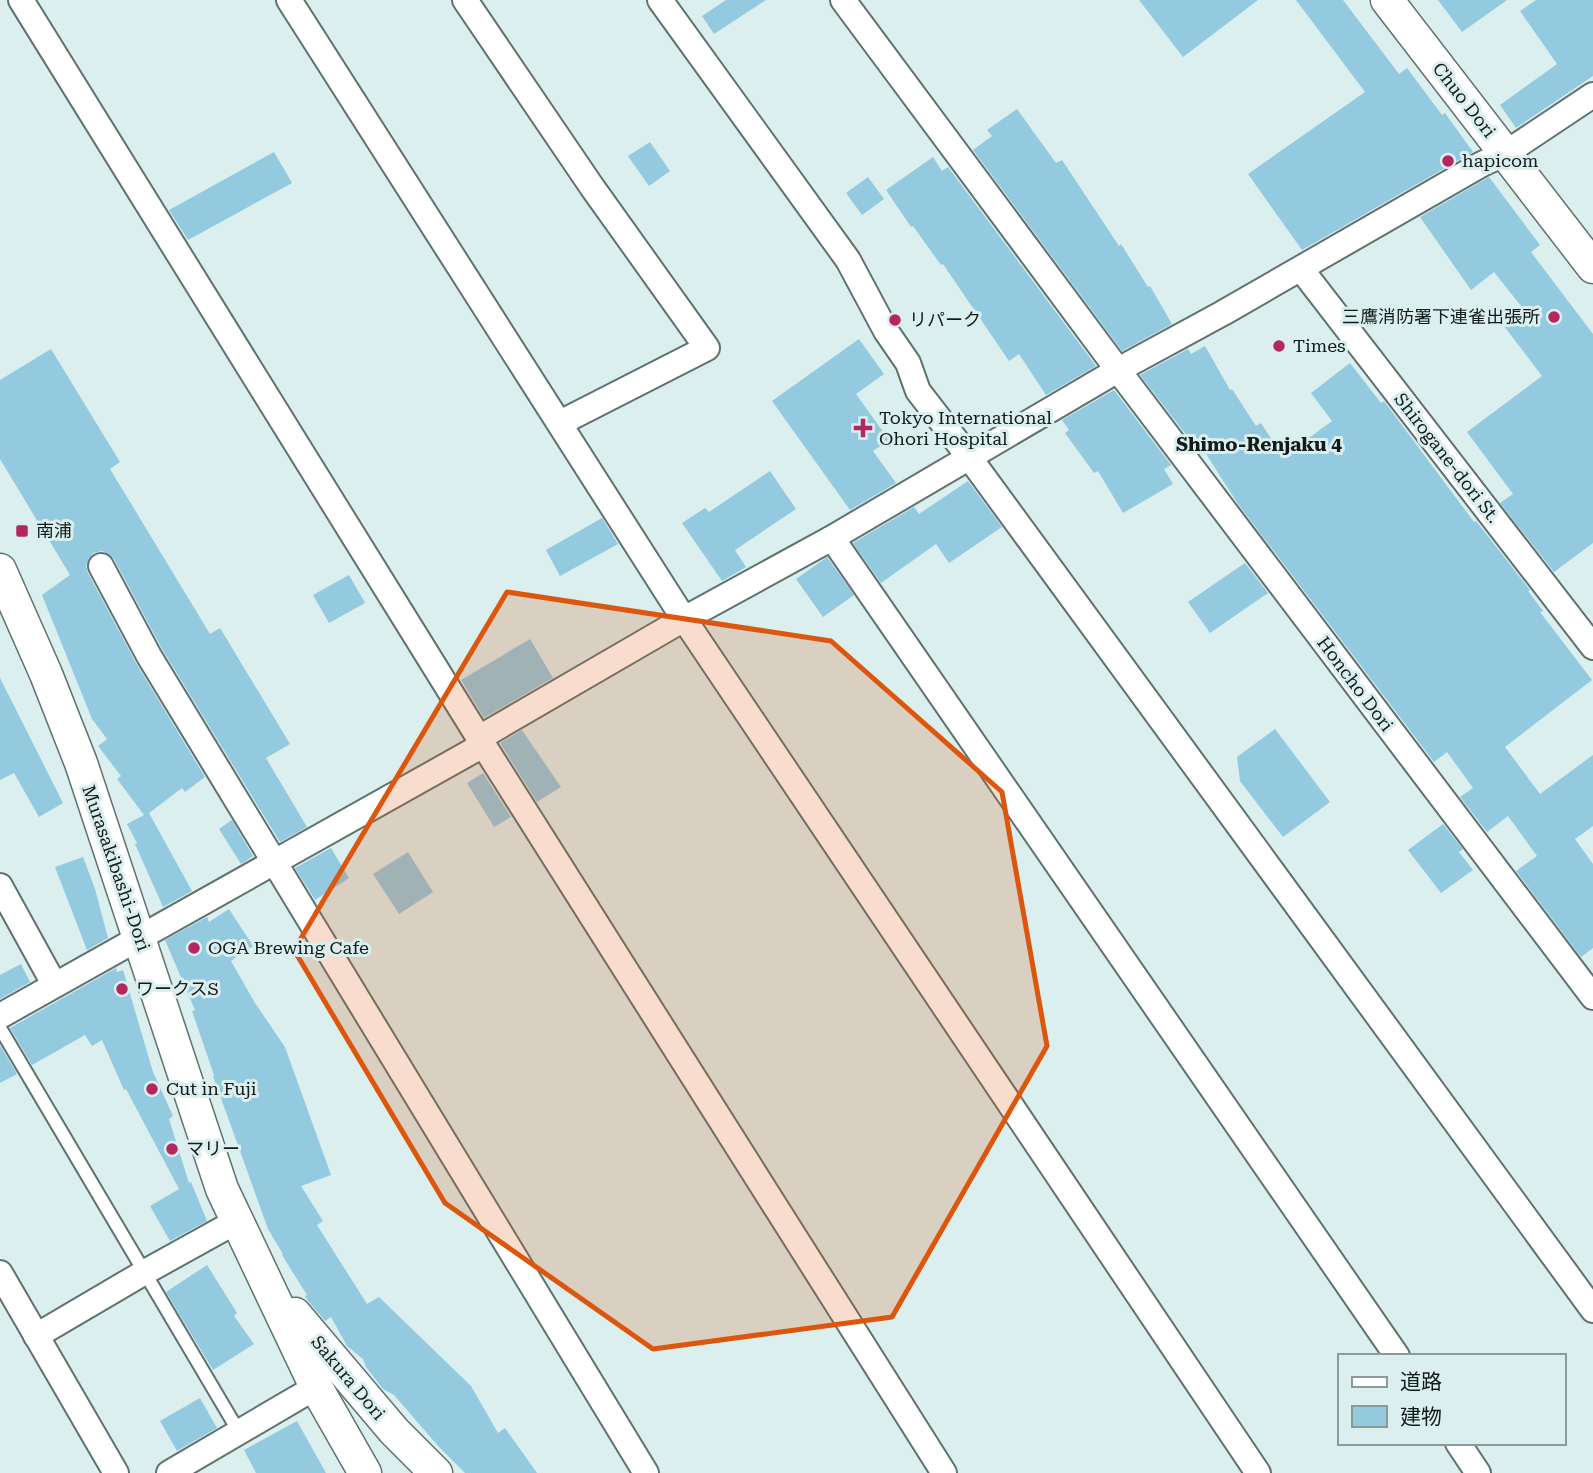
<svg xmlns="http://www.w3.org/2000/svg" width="1593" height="1473" viewBox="0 0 1593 1473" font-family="'Roboto Serif','Noto Sans JP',serif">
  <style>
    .building { fill: #93cae0 }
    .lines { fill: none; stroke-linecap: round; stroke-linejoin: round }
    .service-casing { stroke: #5f7270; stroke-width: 16 }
    .minor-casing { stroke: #5f7270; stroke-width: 28 }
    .tertiary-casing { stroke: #5f7270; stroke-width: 35 }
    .service { stroke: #fff; stroke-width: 12 }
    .minor { stroke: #fff; stroke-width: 24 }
    .tertiary { stroke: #fff; stroke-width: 32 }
    .marked { fill: #dd560d; fill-opacity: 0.2; stroke: #dd560d; stroke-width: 5; stroke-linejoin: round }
    .poi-dot { fill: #b3265f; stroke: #daefee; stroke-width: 2.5 }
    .labels { text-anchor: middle; stroke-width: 6; stroke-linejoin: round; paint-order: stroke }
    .street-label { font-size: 18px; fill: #131a1a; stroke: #daefee }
    .poi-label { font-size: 18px; fill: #131a1a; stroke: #daefee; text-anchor: start }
    .neighbourhood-label { font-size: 19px; font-weight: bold; fill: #131a1a; stroke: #daefee }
  </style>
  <rect width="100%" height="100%" fill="#daefee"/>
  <g class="building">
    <path d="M726,0H766L714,34L702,16Z"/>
    <path d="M1139,0H1258L1183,57Z"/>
    <path d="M1296,0H1343L1399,74L1407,68L1442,115L1445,113L1473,152L1302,250L1248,174L1365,92Z"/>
    <path d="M1438,0H1507L1462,32Z"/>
    <path d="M1536,0H1593V76L1516,128L1500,105L1557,64L1520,11Z"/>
    <path d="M1017,109L1056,163L1062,160L1119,246L1121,244L1148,287L1150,286L1172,324L1122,351L973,150L992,136L987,130Z"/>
    <path d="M650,142L670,171L649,186L628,156Z"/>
    <path d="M274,152L292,183L188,240L169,210Z"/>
    <path d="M933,157L942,171L948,167L1096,366L1046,395L1019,354L1009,361L943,264L941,265L913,226L911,227L886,190Z"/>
    <path d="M868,177L884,199L862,215L846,193Z"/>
    <path d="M1489,177L1540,245L1531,252L1593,334V543L1554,572L1500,503L1513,494L1467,432L1542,376L1504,326L1525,311L1494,272L1471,290L1420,217Z"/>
    <path d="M859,339L884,374L856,394L889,440L873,451L896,483L850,510L772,401Z"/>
    <path d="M1205,346L1230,390L1232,389L1256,426L1261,423L1283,457L1332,421L1311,393L1350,363L1381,403L1384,401L1474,522L1476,521L1530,590L1528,591L1543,611L1540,612L1592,680L1505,747L1540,794L1593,755V826L1575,839L1593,864V948L1581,957L1516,871L1537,856L1508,816L1487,832L1460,797L1473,788L1447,752L1434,762L1238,504L1201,446L1197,449L1140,375L1188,349L1191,354Z"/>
    <path d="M51,349L120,462L110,469L210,634L220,628L290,744L266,758L307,827L280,842L162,649L114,559L109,554L102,551L93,553L86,565L88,573L136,663L205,777L185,792L182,788L149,813L192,891L163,907L135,844L137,843L127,824L144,815L117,779L121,776L98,746L107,739L92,719L42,595L70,575L0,459V380Z"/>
    <path d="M1114,390L1171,465L1164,469L1173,484L1123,513L1098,471L1094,473L1065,433L1069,430L1062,420Z"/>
    <path d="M770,471L796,509L735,550L746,567L722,581L682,523L705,508L709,512Z"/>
    <path d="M968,481L1002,527L949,563L936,544L881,583L853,543L914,507L919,514Z"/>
    <path d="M602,518L618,544L560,576L546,550Z"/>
    <path d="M827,557L854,595L823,617L796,579Z"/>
    <path d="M1245,563L1268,593L1210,633L1188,602Z"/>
    <path d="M349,575L365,603L329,623L313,595Z"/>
    <path d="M530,639L553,678L484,718L461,680Z"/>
    <path d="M0,678L63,803L39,817L14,773L0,780Z"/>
    <path d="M1275,729L1330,802L1283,837L1240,781L1237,757Z"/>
    <path d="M522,730L561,787L537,802L500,743Z"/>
    <path d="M483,773L511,817L494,827L467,783Z"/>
    <path d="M232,820L253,856L241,864L219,829Z"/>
    <path d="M1443,824L1463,849L1459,852L1473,870L1441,893L1408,850Z"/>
    <path d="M331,848L349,878L315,900L295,868Z"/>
    <path d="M408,852L433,892L399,914L373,874Z"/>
    <path d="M83,857L95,889L108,938L87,950L55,867Z"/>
    <path d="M229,909L253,946L231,961L255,1003L285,1047L331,1175L301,1186L323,1221L317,1225L367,1304L379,1297L471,1386L498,1433L505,1428L537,1473H465L439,1447L394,1395L383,1389L366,1367L363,1359L347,1346L331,1317L325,1321L308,1301L305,1296L307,1295L282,1255L283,1254L268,1229L213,1076L214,1075L192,1011L195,1010L165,940L207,917L209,922Z"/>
    <path d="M21,964L30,982L0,999V975Z"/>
    <path d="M116,968L117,972L123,970L153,1072L173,1116L169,1119L189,1183L191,1182L207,1221L170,1241L150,1206L179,1189L126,1089L124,1090L102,1040L92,1046L85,1035L32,1065L10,1028Z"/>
    <path d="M0,1045L17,1074L0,1083Z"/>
    <path d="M207,1265L237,1313L234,1316L254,1344L213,1370L166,1292Z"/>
    <path d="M200,1398L217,1428L177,1451L160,1421Z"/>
    <path d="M297,1421L326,1473H256L244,1450Z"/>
  </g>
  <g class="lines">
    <g class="service-casing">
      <path id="service" d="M0,1028L239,1432"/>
    </g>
    <g class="minor-casing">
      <g id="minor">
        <path d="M21,0L479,738L944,1473"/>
        <path d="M289,0L684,619L1258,1473"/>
        <path d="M465,0L592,187L707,348L560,423"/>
        <path d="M660,0L848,260L886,331L908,363L918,391L969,457L1593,1310"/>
        <path d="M843,0L1118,370L1593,997"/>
        <path d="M1301,269L1593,647"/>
        <path d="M832,538L1397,1356"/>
        <path d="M101,566L149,656L646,1473"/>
        <path d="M0,886L54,984"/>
        <path d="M0,1016L476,749L479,738L684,619L832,538L1118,370L1223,313L1482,164L1506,153L1593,95"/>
        <path d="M0,1273L116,1473"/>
        <path d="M36,1336L145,1272L237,1221"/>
        <path d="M1458,1443L1478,1473"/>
        <path d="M169,1473L316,1387"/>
      </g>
    </g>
    <g class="tertiary-casing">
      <g id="tertiary">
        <path d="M1387,0L1593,267"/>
        <path d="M0,570L46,674L81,763L222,1189L316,1387L365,1473"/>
        <path d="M295,1314L394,1431L436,1473"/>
      </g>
    </g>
    <use href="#service" class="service"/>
    <use href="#minor" class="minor"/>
    <use href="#tertiary" class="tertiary"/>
  </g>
  <path class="marked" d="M507,592L831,641L1002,792L1047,1046L892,1317L653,1349L445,1203L294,950Z"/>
  <g class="poi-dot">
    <circle cx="1448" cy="161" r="7"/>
    <circle cx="1554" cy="317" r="7"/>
    <circle cx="895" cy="320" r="7"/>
    <circle cx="1279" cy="346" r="7"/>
    <path d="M859.5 417.5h7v7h7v7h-7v7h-7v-7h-7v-7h7z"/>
    <rect x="15" y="524" width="14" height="14" rx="3.5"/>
    <circle cx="194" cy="948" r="7"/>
    <circle cx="122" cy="989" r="7"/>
    <circle cx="152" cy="1089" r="7"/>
    <circle cx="172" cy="1149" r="7"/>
  </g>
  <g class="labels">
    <g class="street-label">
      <text transform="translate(1464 100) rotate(52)" y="6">Chuo Dori</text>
      <text transform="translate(1447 458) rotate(52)" y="6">Shirogane-dori St.</text>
      <text transform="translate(1355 684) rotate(53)" y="6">Honcho Dori</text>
      <text transform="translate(116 868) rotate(71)" y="6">Murasakibashi-Dori</text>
      <text transform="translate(348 1378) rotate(50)" y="6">Sakura Dori</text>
    </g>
    <g class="poi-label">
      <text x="1462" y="167">hapicom</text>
      <text x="1540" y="323" text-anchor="end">三鷹消防署下連雀出張所</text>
      <text x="909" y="326">リパーク</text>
      <text x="1293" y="352">Times</text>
      <text x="879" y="424">Tokyo International<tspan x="879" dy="21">Ohori Hospital</tspan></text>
      <text x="36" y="537">南浦</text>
      <text x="208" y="954">OGA Brewing Cafe</text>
      <text x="136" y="995">ワークスS</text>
      <text x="166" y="1095">Cut in Fuji</text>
      <text x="186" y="1155">マリー</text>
    </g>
    <g class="neighbourhood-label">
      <text x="1259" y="451">Shimo-Renjaku 4</text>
    </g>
  </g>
  <rect x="1338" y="1354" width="228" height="91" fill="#daefee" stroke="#8a9a99" stroke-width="2"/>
  <rect x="1352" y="1377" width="35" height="10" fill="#ffffff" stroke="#8a9a99" stroke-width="2"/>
  <text x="1400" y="1389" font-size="21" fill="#131a1a">道路</text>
  <rect x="1352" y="1406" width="35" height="21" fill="#93cae0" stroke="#8a9a99" stroke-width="2"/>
  <text x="1400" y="1424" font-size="21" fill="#131a1a">建物</text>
</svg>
